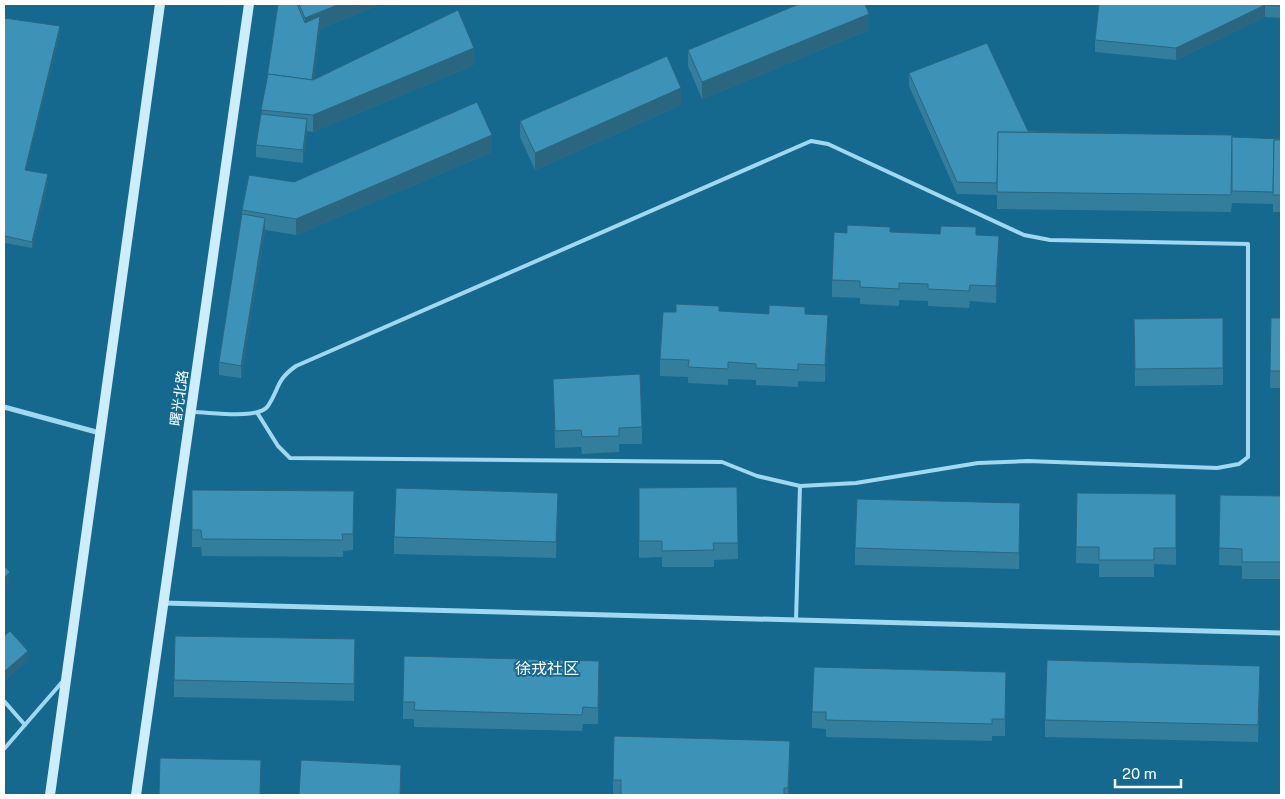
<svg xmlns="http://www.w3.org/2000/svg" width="1285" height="799" viewBox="0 0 1285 799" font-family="'Public Sans','Noto Sans SC',sans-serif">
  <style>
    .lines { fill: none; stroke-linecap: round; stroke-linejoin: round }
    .lane { stroke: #9fd8f0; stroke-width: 4 }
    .street { stroke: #9fd8f0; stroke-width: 5 }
    .secondary { stroke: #cdedfb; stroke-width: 10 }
    .wall { fill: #347e9d }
    .shaded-wall { fill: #2b6680 }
    .building { fill: #3d92b7; stroke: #2b6680 }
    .labels { text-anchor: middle; stroke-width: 4; stroke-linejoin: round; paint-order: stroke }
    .street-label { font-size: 14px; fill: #fff; stroke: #15688e }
    .quarter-label { font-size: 16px; fill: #fff; stroke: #15688e }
  </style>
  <rect width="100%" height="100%" fill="#15688e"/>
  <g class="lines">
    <g class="lane">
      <path d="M193,412C210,412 258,420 268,406C280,388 275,381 296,366L811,141L828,144L1024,235L1050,240L1248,244V457L1239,464L1217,468L1028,461L978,463L856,483L800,486L757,476L722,462L290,458L278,446L258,414"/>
      <path d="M796,620L800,486"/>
      <path d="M4,701L25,725"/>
      <path d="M4,749L63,681"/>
    </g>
    <g class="street">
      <path d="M4,407L100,433"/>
      <path d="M163,603L1281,633"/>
    </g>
    <g class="secondary">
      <path d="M50,795L160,4"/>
      <path d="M136,795L249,4"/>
    </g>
  </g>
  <g class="wall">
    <path d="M278,4H381L320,29L314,80L474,65L313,132L307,131L303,163L256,157V145L267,83V78Z"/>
    <path d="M1099,4H1281V18L1265,17L1176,60L1095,52V40Z"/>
    <path d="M4,18L60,33L26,170L48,181L32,248L5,243L4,246Z"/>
    <path d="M869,30L702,99L688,66V50Z"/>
    <path d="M909,73L1028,131L1232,140L1281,139V212H1273V204L1232,203L1231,212L997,209V195L957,194L909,86Z"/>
    <path d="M681,105L535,170L520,137V121Z"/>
    <path d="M492,152L296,235L265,230L241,378L219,375V362L242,214V210L248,182H294Z"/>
    <path d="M890,232L940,234L976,235L999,253L996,303L970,301L969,308L928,306V301L899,300V306L860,304V298L832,297V280L847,233Z"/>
    <path d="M719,311L769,314H805L828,332L825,382L798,381V387L756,385V380L728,379V385L688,383V377L660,376V359L676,312Z"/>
    <path d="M1223,318V385L1135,386L1134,319Z"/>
    <path d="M1271,318H1281V388H1270Z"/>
    <path d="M553,379L642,427V444H619V452L582,454L581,447L555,448Z"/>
    <path d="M737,487L738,559L714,560V567H662V557L639,558V488Z"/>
    <path d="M192,490L354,491L353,550L343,551V557L202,556L201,547H192Z"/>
    <path d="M1077,493L1176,494V565L1154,564V577H1099V564L1076,563Z"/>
    <path d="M1220,495L1281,496V579H1242V566L1219,565Z"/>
    <path d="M558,510L556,558L394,554V537Z"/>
    <path d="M1020,519L1019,569L855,565V548Z"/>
    <path d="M4,636L28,660L5,680L4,679Z"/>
    <path d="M355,656L354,701L174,697V680Z"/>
    <path d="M599,678L598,724H583L582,731L414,727V719H403V702Z"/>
    <path d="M1260,682L1258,742L1045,737V720Z"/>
    <path d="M1006,689L1005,736H992V741L826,737V729L812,728V712Z"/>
    <path d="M790,757L788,795H613V780Z"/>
  </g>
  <g class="shaded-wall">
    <path d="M340,4H381L320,29L312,97L305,35V18Z"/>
    <path d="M1265,5V17L1176,60V48Z"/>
    <path d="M869,14V30L702,99V82Z"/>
    <path d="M60,26V33L25,176V170Z"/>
    <path d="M474,48V65L313,132V115Z"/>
    <path d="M681,88V105L535,170V153Z"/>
    <path d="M307,119V131L303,163V150Z"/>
    <path d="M492,135V152L296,235V219Z"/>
    <path d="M48,174V181L32,248V242Z"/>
    <path d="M265,218V230L241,378V366Z"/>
    <path d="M5,236V243L4,246V240Z"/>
    <path d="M999,236V253L996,303V286Z"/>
    <path d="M828,315V332L825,382V365Z"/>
    <path d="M558,493V510L556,558V542Z"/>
    <path d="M10,572V582L4,587V578Z"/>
    <path d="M28,651V660L5,680V671Z"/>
    <path d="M599,661V678L598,724V708Z"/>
    <path d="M790,741V757L788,795V788Z"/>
    <path d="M401,765V795H400Z"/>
  </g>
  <g class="building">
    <path d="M278,4H297L305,23L320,16L312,80L268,74L267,78Z"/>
    <path d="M299,4H340L305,18Z"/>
    <path d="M799,4H865L869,14L702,82L688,50Z"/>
    <path d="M1099,4H1281V6L1265,5L1176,48L1095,40Z"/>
    <path d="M458,10L474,48L313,115L261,110L268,74L313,80Z"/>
    <path d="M4,18L60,26L25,170L48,174L32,242L5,236L4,240Z"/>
    <path d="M987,43L1028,131L1112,133L998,132L997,183L957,182L909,73Z"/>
    <path d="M667,56L681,88L535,153L520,121Z"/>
    <path d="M477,102L492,135L296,219L242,210L249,175L294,182Z"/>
    <path d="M261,114L307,119L303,150L256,145Z"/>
    <path d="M998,132L1232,135L1231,195L997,192Z"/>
    <path d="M1232,137L1281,139V140H1274L1273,192L1232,191Z"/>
    <path d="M1274,140H1281V195H1273Z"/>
    <path d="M242,214L265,218L241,366L219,362Z"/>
    <path d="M847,225L890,227V232L940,234L941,226L976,227V235L999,236L996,286L970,285L969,291L928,289V284L899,283V289L860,287V281L832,280L834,232L847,233Z"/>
    <path d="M676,304L719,306V311L769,314V305L805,307V314L828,315L825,365L798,364V370L756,368V364L728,362V369L688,367L689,360L660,359L663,312H676Z"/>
    <path d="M1223,318V368L1135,369L1134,319Z"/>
    <path d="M1271,318H1281V371H1270Z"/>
    <path d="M640,374L642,427L619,428V436L582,437L581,430L555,431L553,379Z"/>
    <path d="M737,487L738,543H713L714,550L662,551V541H639V488Z"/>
    <path d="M396,488L558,493L556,542L394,537Z"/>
    <path d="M192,490L354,491L353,534H342L343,540L202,539L201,530H192Z"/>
    <path d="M1077,493L1176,494V548H1154V560H1099V547H1076Z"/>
    <path d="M1220,495L1281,496V562H1242V549L1219,548Z"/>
    <path d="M857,499L1020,503L1019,553L855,548Z"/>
    <path d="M4,566L10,572L4,578Z"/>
    <path d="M10,631L28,651L5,671L4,669V636Z"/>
    <path d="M175,636L355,639L354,684L174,680Z"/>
    <path d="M404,656L599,661L598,708L583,707L582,715L414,710L415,702H403Z"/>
    <path d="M1047,660L1260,666L1258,725L1045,720Z"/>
    <path d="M814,667L1006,672L1005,719H992V724L826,720V712H812Z"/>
    <path d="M614,736L790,741L788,788H784V795H621V780H613Z"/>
    <path d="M160,758L261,760L260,795H159Z"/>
    <path d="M301,760L401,765L400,795H299Z"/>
  </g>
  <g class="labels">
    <g class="street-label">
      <text transform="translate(179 398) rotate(-82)" y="5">曙光北路</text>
    </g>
    <g class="quarter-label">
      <text x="547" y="674">徐戎社区</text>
    </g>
  </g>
  <rect width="1285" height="799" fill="none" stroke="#ffffff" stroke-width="10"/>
  <path d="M1115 779v8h66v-8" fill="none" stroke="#ffffff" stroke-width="2.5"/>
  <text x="1122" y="779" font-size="15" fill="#ffffff" stroke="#15688e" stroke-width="4" paint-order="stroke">20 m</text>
</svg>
